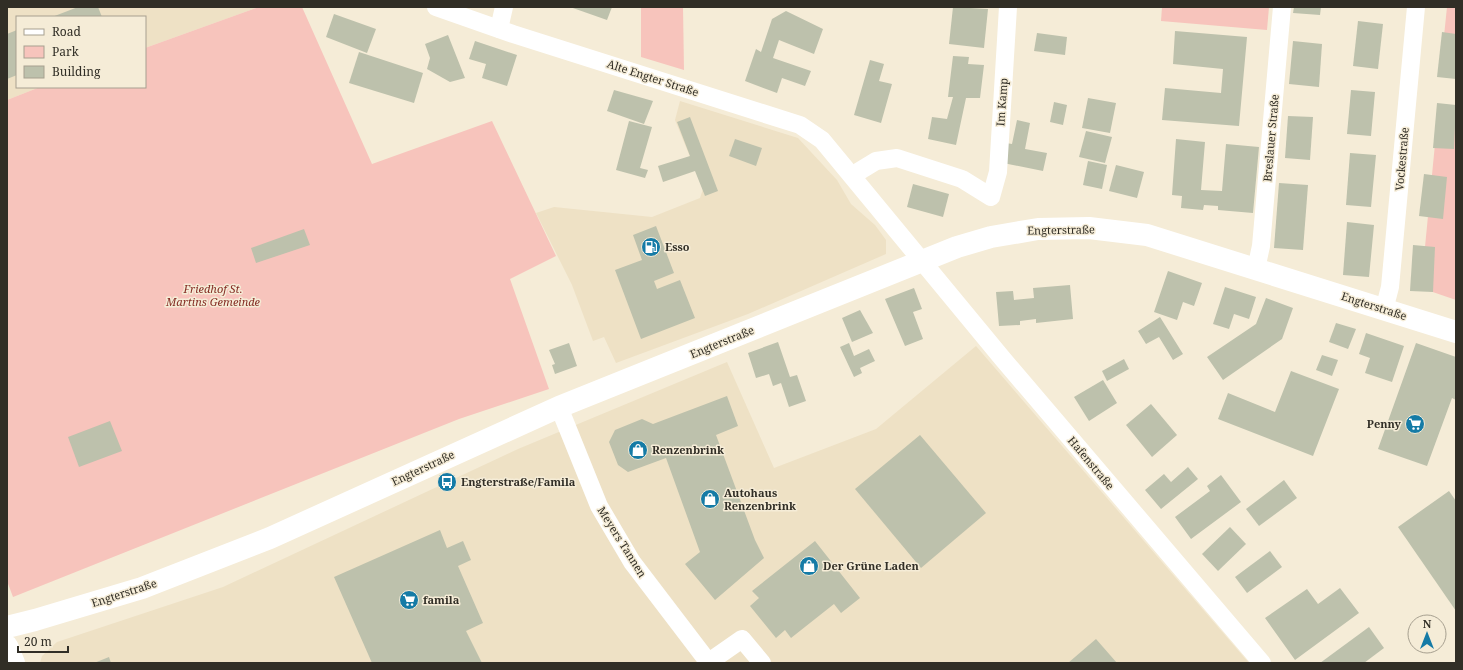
<svg xmlns="http://www.w3.org/2000/svg" width="1463" height="670" viewBox="0 0 1463 670" font-family="'Noto Serif',serif">
  <style>
    .built { fill: #eee1c5 }
    .green { fill: #f7c4bc }
    .building { fill: #bdc1ac }
    .lines { fill: none; stroke-linecap: round; stroke-linejoin: round }
    .minor { stroke: #fff; stroke-width: 18 }
    .major { stroke: #fff; stroke-width: 22 }
    .labels { text-anchor: middle; stroke-width: 3; stroke-linejoin: round; paint-order: stroke }
    .street-label { font-size: 11px; fill: #312e26; stroke: #f5ecd7 }
    .poi-label { font-size: 11px; font-weight: bold; fill: #312e26; stroke: #f5ecd7; text-anchor: start }
    .park-label { font-size: 11px; font-style: italic; fill: #852d24; stroke: #f5ecd7 }
  </style>
  <rect width="100%" height="100%" fill="#f5ecd7"/>
  <g class="built">
    <path d="M7,7H259L145,48V17H17V87H40L7,100Z"/>
    <path d="M680,101L798,138L837,180L851,204L875,225L886,240V254L748,314L616,363L604,337L593,341L572,285L536,213L554,207L652,217L700,198L703,189L675,120Z"/>
    <path d="M976,346L1249,663H40L42,656L57,642L223,587L518,449L727,362L774,468L876,429Z"/>
  </g>
  <g class="green">
    <path d="M259,7H302L372,164L492,121L556,256L510,279L549,389L459,419L13,597L7,581V100L40,87H145V48Z"/>
    <path d="M641,7H683L684,70L641,57Z"/>
    <path d="M1162,7H1269L1267,30L1161,21Z"/>
    <path d="M1447,7H1456V68L1444,36Z"/>
    <path d="M1456,99V300L1421,288L1435,144L1455,111Z"/>
  </g>
  <g class="building">
    <path d="M78,7H98L102,17H52Z"/>
    <path d="M570,7H612L607,20Z"/>
    <path d="M953,7L988,9L984,48L949,44Z"/>
    <path d="M1294,7H1321L1320,15L1293,13Z"/>
    <path d="M786,11L823,29L814,54L779,40L773,58L811,71L805,86L782,78L777,93L745,81L756,49L761,52L772,19Z"/>
    <path d="M334,14L376,29L367,53L326,37Z"/>
    <path d="M1358,21L1383,24L1378,69L1353,66Z"/>
    <path d="M17,30V75L7,79V34Z"/>
    <path d="M1175,31L1247,37L1239,126L1162,120L1165,88L1221,93L1223,69L1173,64Z"/>
    <path d="M1442,32L1456,34V79L1437,77Z"/>
    <path d="M1037,33L1067,37L1065,55L1034,51Z"/>
    <path d="M448,35L465,78L450,82L427,69L430,58L425,44Z"/>
    <path d="M475,41L517,55L507,86L482,78L486,64L469,59Z"/>
    <path d="M1293,41L1322,44L1319,87L1289,84Z"/>
    <path d="M359,52L423,73L414,103L349,83Z"/>
    <path d="M953,56L969,57L968,64L984,65L980,98H966L956,145L928,139L932,117L947,119L953,97H948Z"/>
    <path d="M870,60L884,64L879,81L892,84L881,123L854,115Z"/>
    <path d="M614,90L653,101L644,124L607,111Z"/>
    <path d="M1351,90L1375,92L1371,136L1347,134Z"/>
    <path d="M1088,98L1116,103L1110,133L1082,128Z"/>
    <path d="M1054,102L1067,105L1063,125L1050,122Z"/>
    <path d="M1437,103L1456,105L1454,149L1433,148Z"/>
    <path d="M1288,116L1313,117L1310,160L1285,158Z"/>
    <path d="M690,117L718,191L705,196L695,171L663,182L658,166L690,156L677,122Z"/>
    <path d="M1017,120L1030,123L1025,149L1047,153L1043,171L1003,163L1006,143L1012,144Z"/>
    <path d="M629,121L652,127L640,168L648,170L645,178L616,170Z"/>
    <path d="M1086,131L1112,137L1105,163L1079,157Z"/>
    <path d="M735,139L762,148L756,166L729,156Z"/>
    <path d="M1176,139L1205,142L1201,190L1222,191L1226,144L1259,147L1253,213L1218,210V206L1204,205L1203,210L1181,208L1182,196L1172,195Z"/>
    <path d="M1350,153L1376,155L1371,207L1346,205Z"/>
    <path d="M1088,161L1107,165L1102,189L1083,185Z"/>
    <path d="M1116,165L1144,172L1137,198L1109,191Z"/>
    <path d="M1424,174L1447,177L1443,219L1419,216Z"/>
    <path d="M1279,183L1308,185L1303,250L1274,248Z"/>
    <path d="M913,184L949,194L943,217L907,207Z"/>
    <path d="M1347,222L1374,225L1369,277L1343,275Z"/>
    <path d="M656,226L674,273L654,281L657,289L680,280L695,318L641,339L615,270L642,260L633,235Z"/>
    <path d="M304,229L310,245L256,263L251,248Z"/>
    <path d="M1413,245L1435,247L1433,292L1410,291Z"/>
    <path d="M1168,271L1202,283L1194,306L1183,302L1177,320L1154,312Z"/>
    <path d="M1070,285L1073,319L1036,323V319L1020,321V325L999,326L996,292L1013,291L1014,300L1034,298L1033,288Z"/>
    <path d="M1225,287L1256,297L1249,319L1234,314L1229,329L1213,324Z"/>
    <path d="M914,288L922,309L913,312L923,339L905,346L885,299Z"/>
    <path d="M1266,298L1293,308L1282,339L1223,380L1207,357L1256,324Z"/>
    <path d="M860,310L873,333L852,342L842,318Z"/>
    <path d="M1160,317L1183,354L1173,360L1159,337L1146,344L1138,331Z"/>
    <path d="M1336,323L1356,329L1348,349L1329,342Z"/>
    <path d="M1366,333L1404,346L1392,382L1365,373L1370,358L1359,354Z"/>
    <path d="M778,342L790,377L797,375L806,401L789,407L781,383L773,386L769,374L756,378L748,353Z"/>
    <path d="M569,343L577,366L555,374L552,365L555,364L549,350Z"/>
    <path d="M849,343L854,356L869,349L875,361L860,368L862,373L854,377L840,347Z"/>
    <path d="M1416,343L1456,357V400L1452,398L1427,466L1378,449Z"/>
    <path d="M1322,355L1338,360L1332,376L1316,370Z"/>
    <path d="M1124,359L1129,369L1107,381L1102,371Z"/>
    <path d="M1291,371L1339,389L1313,456L1218,419L1228,393L1275,412Z"/>
    <path d="M1103,380L1117,403L1089,421L1074,397Z"/>
    <path d="M727,396L738,426L716,435L755,540L764,558L715,600L685,564L700,552L666,458L628,472L618,465L609,442L615,430L642,419L653,424Z"/>
    <path d="M1151,404L1177,435L1152,457L1126,425Z"/>
    <path d="M110,421L122,451L79,467L68,437Z"/>
    <path d="M920,435L986,513L921,568L855,489Z"/>
    <path d="M1188,467L1198,479L1161,509L1145,490L1164,474L1171,482Z"/>
    <path d="M1221,475L1241,502L1191,539L1175,517L1210,491L1207,486Z"/>
    <path d="M1284,480L1297,498L1259,526L1246,509Z"/>
    <path d="M1449,491L1456,501V611L1398,527Z"/>
    <path d="M1230,527L1246,544L1218,571L1202,554Z"/>
    <path d="M440,530L447,548L463,541L471,560L458,566L483,623L466,631L482,663H372L334,577Z"/>
    <path d="M815,541L860,598L841,613L834,604L791,638L785,630L776,638L750,606L759,598L752,591Z"/>
    <path d="M1270,551L1282,567L1247,593L1235,577Z"/>
    <path d="M1340,588L1359,613L1295,660L1265,618L1307,589L1318,604Z"/>
    <path d="M1369,627L1384,648L1364,663H1320Z"/>
    <path d="M1096,639L1117,663H1068Z"/>
    <path d="M109,657L111,663H94Z"/>
  </g>
  <g class="lines">
    <g class="minor">
      <path d="M436,7L513,34L800,125L822,140L1002,358L1262,663"/>
      <path d="M499,29L504,7"/>
      <path d="M853,175L876,161L897,158L962,179L991,197L998,172L1008,7"/>
      <path d="M1256,269L1261,246L1282,7"/>
      <path d="M1384,310L1390,287L1416,7"/>
      <path d="M559,407L599,506L632,562L709,663"/>
      <path d="M709,662L742,639L762,663"/>
    </g>
    <g class="major">
      <path d="M7,627L35,620L142,588L270,538L559,407L957,247L991,237L1038,229L1089,228L1147,235L1456,332"/>
      <path d="M7,646L14,663"/>
    </g>
  </g>
  <defs>
    <g id="fuel-disc" transform="scale(1)"><circle r="9.5" fill="#157ba6" stroke="#f5ecd7"/><path d="M-5.5-6h7V0h2V4h1.3V-2.5L3-4.5l.8-.8L6-3V5H2.5V1h-1V6h-7ZM-4.2-4.7v3.2H.2V-4.7Z" fill="#fff"/></g>
    <g id="supermarket-disc" transform="scale(1)"><circle r="9.5" fill="#157ba6" stroke="#f5ecd7"/><path d="M-6-5.5h2.5l.6 2H6L4.5 2H-2.5L-4.4-4H-6ZM-1.5 3.2a1.3 1.3 0 1 0 .1 0ZM3 3.2a1.3 1.3 0 1 0 .1 0Z" fill="#fff"/></g>
    <g id="shop-disc" transform="scale(1)"><circle r="9.5" fill="#157ba6" stroke="#f5ecd7"/><path d="M-5-2.5h2.3a2.7 3.5 0 0 1 5.4 0H5L5.5 6h-11ZM-1.5-2.5h3a1.5 2.3 0 0 0-3 0Z" fill="#fff"/></g>
    <g id="bus-disc" transform="scale(1)"><circle r="9.5" fill="#157ba6" stroke="#f5ecd7"/><path d="M-5-6H5V4H4V6H2V4H-2V6H-4V4H-5ZM-3.5-4V0h7V-4ZM-3.5 1.2v1.5H-2V1.2ZM2 1.2v1.5H3.5V1.2Z" fill="#fff"/></g>
  </defs>
  <g fill-rule="evenodd">
    <use href="#fuel-disc" x="651" y="247"/>
    <use href="#supermarket-disc" x="1415" y="424"/>
    <use href="#shop-disc" x="638" y="450"/>
    <use href="#bus-disc" x="447" y="482"/>
    <use href="#shop-disc" x="710" y="499"/>
    <use href="#shop-disc" x="809" y="566"/>
    <use href="#supermarket-disc" x="409" y="600"/>
  </g>
  <g class="labels">
    <g class="street-label">
      <text transform="translate(653 78) rotate(18)" y="4">Alte Engter Straße</text>
      <text transform="translate(1002 102) rotate(-86)" y="4">Im Kamp</text>
      <text transform="translate(1271 138) rotate(-85)" y="4">Breslauer Straße</text>
      <text transform="translate(1402 159) rotate(-85)" y="4">Vockestraße</text>
      <text transform="translate(1061 230) rotate(-1)" y="4">Engterstraße</text>
      <text transform="translate(1374 306) rotate(18)" y="4">Engterstraße</text>
      <text transform="translate(722 342) rotate(-22)" y="4">Engterstraße</text>
      <text transform="translate(1091 463) rotate(50)" y="4">Hafenstraße</text>
      <text transform="translate(423 468) rotate(-25)" y="4">Engterstraße</text>
      <text transform="translate(622 542) rotate(58)" y="4">Meyers Tannen</text>
      <text transform="translate(124 593) rotate(-18)" y="4">Engterstraße</text>
    </g>
    <g class="poi-label">
      <text x="665" y="251">Esso</text>
      <text x="1401" y="428" text-anchor="end">Penny</text>
      <text x="652" y="454">Renzenbrink</text>
      <text x="461" y="486">Engterstraße/Famila</text>
      <text x="724" y="497">Autohaus<tspan x="724" dy="13">Renzenbrink</tspan></text>
      <text x="823" y="570">Der Grüne Laden</text>
      <text x="423" y="604">famila</text>
    </g>
    <g class="park-label">
      <text x="213" y="293">Friedhof St.<tspan x="213" dy="13">Martins Gemeinde</tspan></text>
    </g>
  </g>
  <rect width="1463" height="670" fill="none" stroke="#312e26" stroke-width="16"/>
  <rect x="16" y="16" width="130" height="72" fill="#f5ecd7" stroke="#a7a090"/>
  <rect x="24" y="29" width="20" height="6" fill="#ffffff" stroke="#a7a090"/>
  <text x="52" y="36" font-size="12" fill="#312e26">Road</text>
  <rect x="24" y="46" width="20" height="12" fill="#f7c4bc" stroke="#a7a090"/>
  <text x="52" y="56" font-size="12" fill="#312e26">Park</text>
  <rect x="24" y="66" width="20" height="12" fill="#bdc1ac" stroke="#a7a090"/>
  <text x="52" y="76" font-size="12" fill="#312e26">Building</text>
  <g transform="translate(1427 634)"><circle r="19" fill="#f5ecd7" stroke="#a7a090"/>
  <path d="M0-3L7 15L0 10L-7 15Z" fill="#157ba6"/>
  <text y="-6" font-size="11" font-weight="bold" text-anchor="middle" fill="#312e26">N</text>
  </g>
  <path d="M18 646v6h50v-6" fill="none" stroke="#312e26" stroke-width="2"/>
  <text x="24" y="646" font-size="12" fill="#312e26" stroke="#f5ecd7" stroke-width="3" paint-order="stroke">20 m</text>
</svg>
